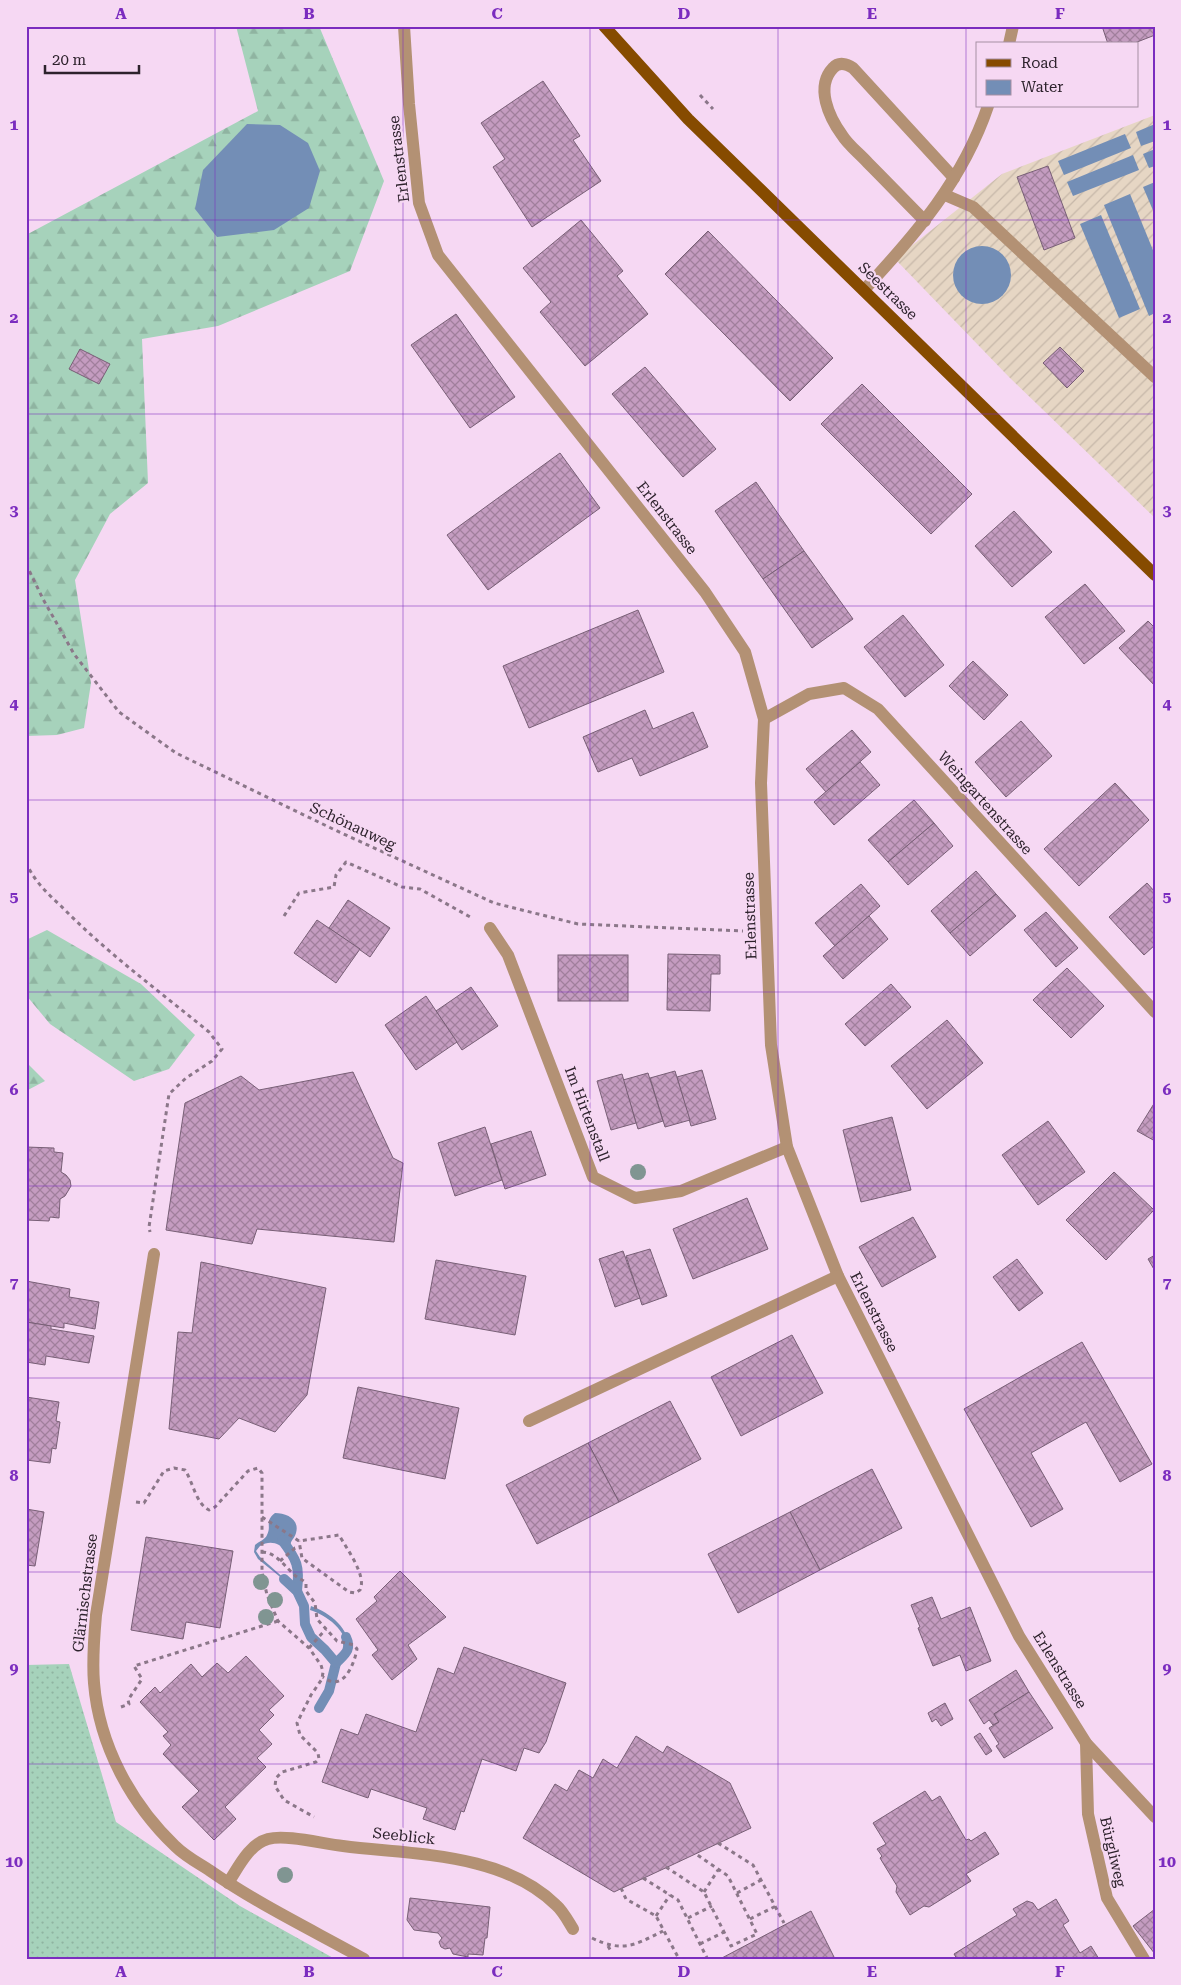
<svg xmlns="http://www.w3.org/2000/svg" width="1181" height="1985" viewBox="0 0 1181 1985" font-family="'Roboto Serif',serif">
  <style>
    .industrial { fill: url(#industrial-furrows) }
    .grass { fill: url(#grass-dots) }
    .forest { fill: url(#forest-firs) }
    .water { fill: #738eb6 }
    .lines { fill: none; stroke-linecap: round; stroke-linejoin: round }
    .stream { stroke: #738eb6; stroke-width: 10 }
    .building { fill: url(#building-cross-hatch); stroke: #785f76 }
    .path { stroke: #8b7789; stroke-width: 3; stroke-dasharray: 4 4; stroke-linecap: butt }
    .lane { stroke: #b39174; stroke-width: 12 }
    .street { stroke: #b39174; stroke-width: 12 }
    .primary { stroke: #864b00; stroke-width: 12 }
    .tree { fill: #809592 }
    .grid { fill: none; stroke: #7b2cbf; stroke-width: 1; stroke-opacity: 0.55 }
    .labels { text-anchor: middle; stroke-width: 4.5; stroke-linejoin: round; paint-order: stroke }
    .street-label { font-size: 15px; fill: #2d222c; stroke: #f6d8f3 }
    .neatline { fill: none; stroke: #7b2cbf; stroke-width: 2 }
    .grid-label { font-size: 16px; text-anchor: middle; font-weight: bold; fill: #7b2cbf }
  </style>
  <defs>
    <pattern id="industrial-furrows" width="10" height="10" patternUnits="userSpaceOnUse" patternTransform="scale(1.25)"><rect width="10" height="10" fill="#e6d6c4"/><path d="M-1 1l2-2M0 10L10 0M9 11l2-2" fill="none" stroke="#c6b7a9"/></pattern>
    <pattern id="grass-dots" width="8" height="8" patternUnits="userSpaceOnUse" patternTransform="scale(1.25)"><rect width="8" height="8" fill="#a6d2bb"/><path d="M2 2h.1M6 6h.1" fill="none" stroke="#8fb4a1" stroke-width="1.8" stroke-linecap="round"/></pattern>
    <pattern id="forest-firs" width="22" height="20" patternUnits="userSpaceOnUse" patternTransform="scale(1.25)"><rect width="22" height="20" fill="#a6d2bb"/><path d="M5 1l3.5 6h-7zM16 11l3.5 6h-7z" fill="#8fb4a1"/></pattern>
    <pattern id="building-cross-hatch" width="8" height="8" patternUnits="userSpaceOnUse" patternTransform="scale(1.25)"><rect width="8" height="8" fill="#c49cc0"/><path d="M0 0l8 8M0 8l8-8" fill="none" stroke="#a07f9c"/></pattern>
  </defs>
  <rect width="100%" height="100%" fill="#f6d8f3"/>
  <path class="industrial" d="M1155,115V518L1009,377L895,259L1002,174Z"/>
  <path class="grass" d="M69,1664L116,1822L240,1906L335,1959H26V1665Z"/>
  <g class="forest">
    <path d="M236,26H319L384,181L350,271L218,326L142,339L148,483L110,514L75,580L91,683L84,728L57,735L26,736V235L258,111Z"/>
    <path d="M47,930L141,984L195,1035L169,1069L134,1081L50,1024L26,995V940Z"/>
    <path d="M26,1062L45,1081L26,1091Z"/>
  </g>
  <g class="water">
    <path d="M247,124L280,125L308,143L320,171L309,208L274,230L217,237L195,209L203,170Z"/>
    <path d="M1155,124V141L1141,146L1136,132Z"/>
    <path d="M1125,134L1131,148L1064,175L1058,161Z"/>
    <path d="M1155,149V166L1149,168L1143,154Z"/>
    <path d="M1133,155L1139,170L1073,196L1067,182Z"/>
    <path d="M1155,182V215L1143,187Z"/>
    <path d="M1130,194L1155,255V313L1149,316L1104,205Z"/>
    <path d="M1101,215L1140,309L1119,318L1080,224Z"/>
    <circle cx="982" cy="275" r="29"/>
    <path d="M275,1513C286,1513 300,1519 296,1533C294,1540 289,1541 291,1548L287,1551C279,1543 270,1540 260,1546L256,1551L260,1557L295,1588L293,1590L279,1576L258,1559L254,1552L255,1545C259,1541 265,1540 267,1535C272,1525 264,1522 275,1513Z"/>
    <path d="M311,1606C331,1613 349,1628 350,1650H345C350,1632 325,1614 310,1610Z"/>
  </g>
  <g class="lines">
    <g class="stream">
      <path d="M282,1540C297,1560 300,1566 297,1591"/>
      <path d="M284,1579L297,1591L304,1606L305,1624L311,1637L325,1650L336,1663L329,1691L319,1708"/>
      <path d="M336,1663C345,1654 352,1650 346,1637"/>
    </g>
  </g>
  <g class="building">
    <path d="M1102,26H1155V35L1132,44H1108Z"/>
    <path d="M543,81L580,136L573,140L601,181L532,227L493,167L505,159L481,123Z"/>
    <path d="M1048,166L1075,238L1044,250L1017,177Z"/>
    <path d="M581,220L623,271L617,276L648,314L585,366L540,312L551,302L523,268Z"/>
    <path d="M708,231L833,358L790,401L665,274Z"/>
    <path d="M456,314L515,397L470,428L411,345Z"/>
    <path d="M1060,347L1084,371L1067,388L1043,363Z"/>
    <path d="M80,349L110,364L99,384L69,369Z"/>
    <path d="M645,367L716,449L683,477L612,394Z"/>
    <path d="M862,384L972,494L931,534L821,424Z"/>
    <path d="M560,453L600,508L488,590L447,535Z"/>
    <path d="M756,482L804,551L763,579L715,511Z"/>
    <path d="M1014,511L1052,552L1012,587L975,546Z"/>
    <path d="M804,551L853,619L812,648L763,579Z"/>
    <path d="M1085,584L1125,631L1084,664L1045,617Z"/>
    <path d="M638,610L664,672L529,728L503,666Z"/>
    <path d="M903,615L944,665L905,697L864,647Z"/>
    <path d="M1148,621L1155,628V686L1119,648Z"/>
    <path d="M973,661L1008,695L984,720L949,686Z"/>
    <path d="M645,710L653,729L693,712L708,747L640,776L632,758L598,772L583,737Z"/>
    <path d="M1021,721L1052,756L1006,797L975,762Z"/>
    <path d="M852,730L871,752L826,792L806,769Z"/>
    <path d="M860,762L880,785L834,825L814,802Z"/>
    <path d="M1115,783L1149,820L1079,886L1044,849Z"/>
    <path d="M914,800L934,823L888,862L868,840Z"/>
    <path d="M934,823L953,846L908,885L888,862Z"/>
    <path d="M976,871L996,894L950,933L931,911Z"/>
    <path d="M1147,883L1155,892V945L1144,955L1109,917Z"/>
    <path d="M861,884L880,906L835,946L815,923Z"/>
    <path d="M996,894L1016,916L970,956L950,933Z"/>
    <path d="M348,900L390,928L370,957L329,928Z"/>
    <path d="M1046,912L1078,948L1056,967L1024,930Z"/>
    <path d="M869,916L888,939L843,979L823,956Z"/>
    <path d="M317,920L360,949L336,983L294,953Z"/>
    <path d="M668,954L720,955V974H711L710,1011L667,1010Z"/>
    <rect x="558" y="955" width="70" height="46"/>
    <path d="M1067,968L1104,1006L1071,1038L1033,1000Z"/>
    <path d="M891,984L911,1007L865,1046L845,1024Z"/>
    <path d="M471,987L498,1026L462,1050L436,1011Z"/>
    <path d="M426,996L457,1042L416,1070L385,1025Z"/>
    <path d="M947,1020L983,1063L927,1109L891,1066Z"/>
    <path d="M702,1070L716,1119L691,1126L677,1077Z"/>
    <path d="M675,1071L690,1120L665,1127L650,1078Z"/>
    <path d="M353,1072L393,1158L403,1163L394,1242L257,1229L252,1244L166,1230L185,1103L241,1076L259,1090Z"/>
    <path d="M648,1073L663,1121L638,1129L623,1080Z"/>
    <path d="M622,1074L636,1123L611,1130L597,1081Z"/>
    <path d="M1155,1102V1141L1137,1131Z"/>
    <path d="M892,1117L911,1190L861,1202L843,1130Z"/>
    <path d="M1048,1121L1085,1172L1038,1205L1002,1155Z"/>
    <path d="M485,1127L502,1180L455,1196L438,1143Z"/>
    <path d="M531,1131L546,1175L505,1189L491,1144Z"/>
    <path d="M26,1147L54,1148V1152L63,1153L61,1172L66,1175L70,1180L71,1186L65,1196L60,1199L59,1218L50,1217L49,1221L26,1220Z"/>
    <path d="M1114,1172L1154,1210L1106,1260L1066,1220Z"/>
    <path d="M747,1198L768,1249L693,1279L673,1229Z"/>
    <path d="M913,1217L936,1257L882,1287L859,1247Z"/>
    <path d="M650,1249L667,1296L642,1305L626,1256Z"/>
    <path d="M623,1251L640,1298L615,1307L599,1259Z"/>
    <path d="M1155,1255V1271L1148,1259Z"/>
    <path d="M1017,1259L1043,1293L1019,1311L993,1277Z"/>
    <path d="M436,1260L526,1276L515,1335L425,1319Z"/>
    <path d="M201,1262L326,1288L307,1395L275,1432L239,1418L219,1439L169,1429L178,1332L192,1333Z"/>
    <path d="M26,1281L70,1289L69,1297L99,1302L95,1329L64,1323V1328L26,1322Z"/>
    <path d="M26,1322L51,1326V1329L94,1336L89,1363L46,1356L45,1365L26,1362Z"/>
    <path d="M792,1335L823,1393L741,1436L711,1377Z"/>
    <path d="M1082,1342L1152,1464L1120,1482L1086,1422L1031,1453L1063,1509L1031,1527L964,1409Z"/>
    <path d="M358,1387L459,1408L445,1479L343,1458Z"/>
    <path d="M26,1397L59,1402L56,1421L60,1422L56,1449L52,1448L50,1463L26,1460Z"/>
    <path d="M670,1401L701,1459L619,1502L588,1443Z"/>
    <path d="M588,1443L619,1502L537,1544L506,1485Z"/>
    <path d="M872,1469L902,1528L820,1570L790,1512Z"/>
    <path d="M26,1509L44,1512L35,1566L26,1565Z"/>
    <path d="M790,1512L820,1570L738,1613L708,1554Z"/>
    <path d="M146,1537L233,1551L220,1628L186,1622L183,1639L131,1630Z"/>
    <path d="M400,1571L446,1617L408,1645L417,1659L392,1680L372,1655L378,1650L356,1619L377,1601L374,1597Z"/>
    <path d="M932,1597L941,1619L970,1607L991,1661L966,1671L960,1655L933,1666L918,1628L920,1627L911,1605Z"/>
    <path d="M464,1647L566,1683L546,1742L539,1753L524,1748L516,1771L482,1759L464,1812L461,1811L455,1830L423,1819L427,1808L371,1789L368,1798L322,1782L341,1729L358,1735L366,1714L416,1732L438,1668L454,1674Z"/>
    <path d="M246,1656L284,1696L269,1710L274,1715L259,1730L272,1744L257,1758L266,1767L225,1807L236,1819L214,1840L182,1807L199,1791L163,1754L171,1745L163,1736L168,1732L140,1702L155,1687L160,1693L191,1664L202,1677L217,1663L228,1673Z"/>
    <path d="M1016,1670L1029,1692L994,1714L999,1722L993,1725L989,1720L984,1724L969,1700Z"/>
    <path d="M1029,1692L1053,1728L1004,1758L996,1746L999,1744L989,1728L999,1722L994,1714Z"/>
    <path d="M945,1703L953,1719L941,1726L936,1719L932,1722L928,1713Z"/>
    <path d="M980,1733L992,1751L986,1755L974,1737Z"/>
    <path d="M636,1736L663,1753L667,1746L730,1783L751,1828L614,1892L523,1838L555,1784L567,1791L579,1770L593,1778L603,1759L617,1768Z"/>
    <path d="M925,1791L932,1801L940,1796L966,1840L969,1839L971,1841L985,1832L999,1854L966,1874L971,1881L929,1907L924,1906L910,1915L896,1892L897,1886L880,1858L882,1856L877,1849L886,1844L873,1823Z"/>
    <path d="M410,1898L490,1907L487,1938H485L483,1955L468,1954V1957L453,1954L450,1948L445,1949L441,1947L439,1942L442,1938L438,1933L414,1930L407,1920Z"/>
    <path d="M1056,1899L1069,1921L1063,1925L1080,1953L1091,1946L1099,1959H957L954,1954L1017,1915L1013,1909L1027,1901L1033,1903L1038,1910Z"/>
    <path d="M1155,1909V1954L1133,1926Z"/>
    <path d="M811,1911L835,1959H720Z"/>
  </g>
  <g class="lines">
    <g class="path">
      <path d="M700,95L713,109"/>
      <path d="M26,564L43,599L74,654L119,712L176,753L335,830L494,903L578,924L743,931"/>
      <path d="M26,862C33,880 48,894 62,907C107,953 159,991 209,1032L222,1049L212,1061L186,1078L169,1094L149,1227L150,1232"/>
      <path d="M284,916L299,893L334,887L336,875L346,862L402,887L420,889L472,918"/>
      <path d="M136,1502L144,1503L164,1471L174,1468L185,1470C193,1482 196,1504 209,1510L215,1507L248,1471L258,1468L262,1473V1572L267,1595L278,1621L309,1648L321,1665L323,1672L322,1679L311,1695L297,1723L300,1735L318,1753L319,1759L316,1762L282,1772L276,1778L275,1786L284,1800L314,1817"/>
      <path d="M262,1517L299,1541L339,1535C347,1549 367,1576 360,1590L355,1593L349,1592L306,1561L302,1558L299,1541"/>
      <path d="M262,1552C277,1552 286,1569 297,1577C300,1579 303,1580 306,1583V1591L315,1603L317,1619L337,1641L354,1645L357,1649C354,1665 343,1693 323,1677"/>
      <path d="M280,1561L295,1548L300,1547"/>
      <path d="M309,1648L326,1629"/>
      <path d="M121,1707L129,1704L128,1700L142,1679L134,1666L278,1621"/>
      <path d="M718,1843L753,1865L784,1923"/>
      <path d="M666,1867L704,1892L731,1946L757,1934L728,1876L696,1854"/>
      <path d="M643,1878L678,1900L707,1958L705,1959"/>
      <path d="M621,1888L626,1899L656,1916L679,1959"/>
      <path d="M704,1892L718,1870"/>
      <path d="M737,1893L761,1880"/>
      <path d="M656,1916L670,1895"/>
      <path d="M688,1918L712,1906"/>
      <path d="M750,1919L776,1906"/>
      <path d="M592,1938C623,1953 635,1945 663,1931"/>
      <path d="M700,1944L724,1932"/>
      <path d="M608,1946L612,1953"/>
    </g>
    <g class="lane">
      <path d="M1009,44L1013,26"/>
      <path d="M945,195L973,207L1155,377"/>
      <path d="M925,221C906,202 887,182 868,163C860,154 848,145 842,135C829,117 815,87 833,68C839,61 847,64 853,68L954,178"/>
      <path d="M864,290C916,234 963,180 988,106"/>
      <path d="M764,719L809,694L844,688L878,709L1155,1012"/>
      <path d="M490,928L508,955L593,1177L635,1198L681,1191L787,1147"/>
      <path d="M1086,1743L1088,1814L1107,1898L1144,1959"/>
      <path d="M228,1883C238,1868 249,1844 268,1839C286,1834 323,1844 343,1846C413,1855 502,1852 556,1905C563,1911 568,1921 573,1929"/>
    </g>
    <g class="street">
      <path d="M404,26L409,104L419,203L438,255L705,592L745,652L764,719L761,783L771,1045L787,1147L838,1276L1019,1636L1086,1743L1155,1817"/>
      <path d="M154,1254L96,1615C94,1638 92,1660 94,1683C99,1745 131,1804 175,1846C185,1856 198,1863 209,1870C258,1904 312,1930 364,1959"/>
      <path d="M529,1421L838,1276"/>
    </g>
    <path class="primary" d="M604,26L688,119L1155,575"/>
  </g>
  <g class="tree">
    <circle cx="638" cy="1172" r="8"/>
    <circle cx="261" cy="1582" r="8"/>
    <circle cx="275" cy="1600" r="8"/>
    <circle cx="266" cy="1617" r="8"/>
    <circle cx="285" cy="1875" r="8"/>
  </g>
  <path class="grid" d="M215,26V1959M403,26V1959M590,26V1959M778,26V1959M966,26V1959M26,220H1155M26,414H1155M26,606H1155M26,800H1155M26,992H1155M26,1186H1155M26,1378H1155M26,1572H1155M26,1764H1155"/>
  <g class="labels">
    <g class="street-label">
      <text transform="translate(399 159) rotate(-97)" y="5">Erlenstrasse</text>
      <text transform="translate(888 291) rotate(44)" y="5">Seestrasse</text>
      <text transform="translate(667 518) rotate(52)" y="5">Erlenstrasse</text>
      <text transform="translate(985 803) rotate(48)" y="5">Weingartenstrasse</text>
      <text transform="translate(353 826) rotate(25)" y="5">Schönauweg</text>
      <text transform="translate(750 916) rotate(-92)" y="5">Erlenstrasse</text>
      <text transform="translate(587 1114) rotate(69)" y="5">Im Hirtenstall</text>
      <text transform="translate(874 1312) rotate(63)" y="5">Erlenstrasse</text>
      <text transform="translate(85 1593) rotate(-83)" y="5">Glärnischstrasse</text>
      <text transform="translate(1060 1670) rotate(58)" y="5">Erlenstrasse</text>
      <text transform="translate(404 1836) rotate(6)" y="5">Seeblick</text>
      <text transform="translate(1113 1852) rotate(77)" y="5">Bürgliweg</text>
    </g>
  </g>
  <rect width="1181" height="1985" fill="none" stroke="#f6d8f3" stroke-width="55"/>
  <rect x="976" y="42" width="162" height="65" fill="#f6d8f3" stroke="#a68fa3"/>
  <rect x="986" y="59" width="25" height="8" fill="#864b00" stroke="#a68fa3"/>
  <text x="1021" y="68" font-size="15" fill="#2d222c">Road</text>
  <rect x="986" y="80" width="25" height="15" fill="#738eb6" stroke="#a68fa3"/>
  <text x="1021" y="92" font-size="15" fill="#2d222c">Water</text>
  <path d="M45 65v8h94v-8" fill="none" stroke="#2d222c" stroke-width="2.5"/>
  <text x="52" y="65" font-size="15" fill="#2d222c" stroke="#f6d8f3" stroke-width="4" paint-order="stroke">20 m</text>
  <rect x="28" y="28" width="1126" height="1930" class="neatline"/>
  <g class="grid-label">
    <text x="121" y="19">A</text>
    <text x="309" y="19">B</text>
    <text x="497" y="19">C</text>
    <text x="684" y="19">D</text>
    <text x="872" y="19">E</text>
    <text x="1060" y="19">F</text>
    <text x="14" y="130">1</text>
    <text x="1167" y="130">1</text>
    <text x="14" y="323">2</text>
    <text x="1167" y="323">2</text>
    <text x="14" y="516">3</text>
    <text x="1167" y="516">3</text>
    <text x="14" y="709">4</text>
    <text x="1167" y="709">4</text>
    <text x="14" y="902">5</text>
    <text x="1167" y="902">5</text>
    <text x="14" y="1095">6</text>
    <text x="1167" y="1095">6</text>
    <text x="14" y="1288">7</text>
    <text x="1167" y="1288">7</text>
    <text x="14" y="1481">8</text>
    <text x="1167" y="1481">8</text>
    <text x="14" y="1674">9</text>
    <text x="1167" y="1674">9</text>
    <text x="14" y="1867">10</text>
    <text x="1167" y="1867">10</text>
    <text x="121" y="1977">A</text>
    <text x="309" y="1977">B</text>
    <text x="497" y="1977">C</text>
    <text x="684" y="1977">D</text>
    <text x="872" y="1977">E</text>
    <text x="1060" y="1977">F</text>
  </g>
</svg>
